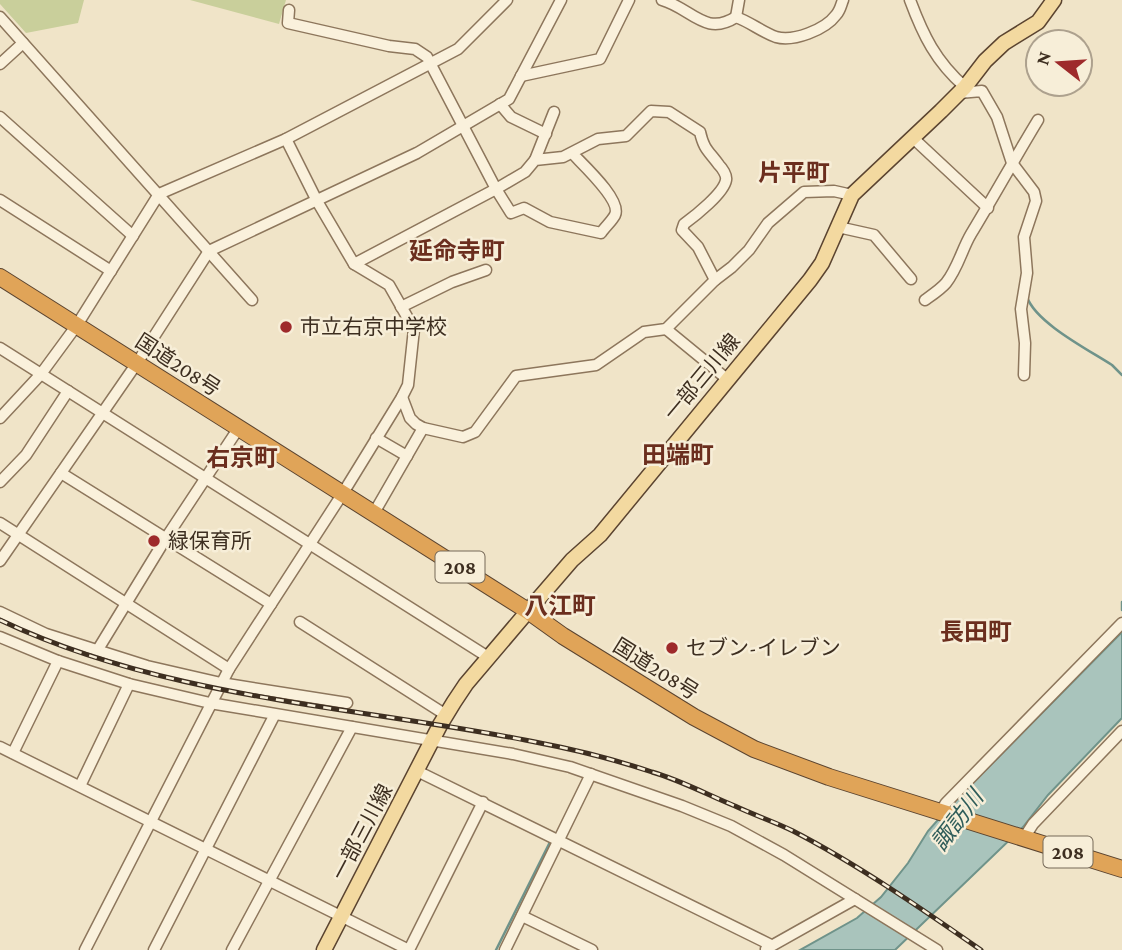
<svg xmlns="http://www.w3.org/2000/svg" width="1122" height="950" viewBox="0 0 1122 950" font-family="'Crimson Pro','Noto Sans JP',serif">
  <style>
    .green { fill: #c9cf9b }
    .water { fill: #a9c4bc; stroke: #6f938a; stroke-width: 2 }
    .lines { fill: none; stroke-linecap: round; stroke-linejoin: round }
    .stream { stroke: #6f938a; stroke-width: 2.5 }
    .minor-casing { stroke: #8d765c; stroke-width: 13 }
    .major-casing { stroke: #5b4430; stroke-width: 17 }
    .highway-casing { stroke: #5b4430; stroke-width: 18 }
    .minor { stroke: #faf1dc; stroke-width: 10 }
    .major { stroke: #f3d9a0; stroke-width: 14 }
    .highway { stroke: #e0a458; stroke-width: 16 }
    .rail-casing { stroke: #3d2e20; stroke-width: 5 }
    .rail { stroke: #f7eed8; stroke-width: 2.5; stroke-dasharray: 8; stroke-linecap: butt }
    .poi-dot { fill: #9e2a2b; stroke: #f7eed8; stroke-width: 2.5 }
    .labels { text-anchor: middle; stroke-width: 5; stroke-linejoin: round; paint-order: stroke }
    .shield { fill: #f7eed8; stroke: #756857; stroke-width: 2 }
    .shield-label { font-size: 19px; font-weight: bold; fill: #3d2e20 }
    .poi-label { font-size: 21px; fill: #3d2e20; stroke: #f7eed8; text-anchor: start }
    .street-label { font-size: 21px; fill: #3d2e20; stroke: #f7eed8 }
    .water-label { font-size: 23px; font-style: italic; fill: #2f5d5a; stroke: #f7eed8 }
    .quarter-label { font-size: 24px; font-weight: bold; fill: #6b2e1e; stroke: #f7eed8 }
  </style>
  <rect width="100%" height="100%" fill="#f0e4c8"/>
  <g class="green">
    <path d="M0,0H84L78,23L26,33L0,4Z"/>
    <path d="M190,0H286L279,24Z"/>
  </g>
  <path class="water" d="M1122,632V718L1048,795L1023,827L895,950H800L857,918L881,897L908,863L928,831L952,804Z"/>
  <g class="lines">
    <g class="stream">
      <path d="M1027,297C1036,323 1089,350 1112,365L1122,375"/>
      <path d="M1122,602V610"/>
      <path d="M496,950L550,842"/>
    </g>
    <g class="minor-casing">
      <g id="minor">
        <path d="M662,0C691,8 705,37 736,17"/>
        <path d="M910,0C923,35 936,62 965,87"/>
        <path d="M289,10L288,23L389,46L415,49L427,57L496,189L354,264"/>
        <path d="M0,17L252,300"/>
        <path d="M736,17C750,22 762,32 776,37C793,42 825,30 836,15C840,11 841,5 843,0"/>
        <path d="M736,17L739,0"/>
        <path d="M0,64L23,43"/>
        <path d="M521,76L600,59L629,0"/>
        <path d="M959,93L982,91L997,117L1012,163L1034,192L1036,201L1024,237L1027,273L1021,309L1025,343L1024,375"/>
        <path d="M500,104L511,117L546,134"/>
        <path d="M0,117L133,236"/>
        <path d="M913,138L988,208"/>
        <path d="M572,153C582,164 622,200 615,215C612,221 605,227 601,233L550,222L524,208L511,213L496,189L525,172L535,160L563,157L598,139L626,136L651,111L669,112L700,132C704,150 709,151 719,165C722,168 727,175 726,180C724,193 695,216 684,224L682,230L698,247L715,280"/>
        <path d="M535,160L554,112"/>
        <path d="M0,200L111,271"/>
        <path d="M838,227L874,235L911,279"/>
        <path d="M925,300C932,295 941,289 946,283C958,268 962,249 971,234C994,196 1015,158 1038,120"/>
        <path d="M401,307L452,282L486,270"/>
        <path d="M666,329L727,379"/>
        <path d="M0,348L488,657"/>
        <path d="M402,397L410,418L416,424L423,428L463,437L475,432L516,376L596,365L644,332L666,329L715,280L732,267L749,250L768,223L804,192L834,191L852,195"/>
        <path d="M0,418L41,374L77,325L159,194L286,139L458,49L507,0"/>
        <path d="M376,438L407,456"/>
        <path d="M61,473L271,604"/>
        <path d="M0,482L26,455L68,391"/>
        <path d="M374,513L423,428"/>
        <path d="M0,523L229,669"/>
        <path d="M0,561L137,363L209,251L417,153L509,99L561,0"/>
        <path d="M0,612L46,634L147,666L221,683L347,703"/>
        <path d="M300,622L446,715"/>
        <path d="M0,637L58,661L129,684L210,703L513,754L570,767L682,806L731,826L784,855L937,950"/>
        <path d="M97,651L166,538L238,429"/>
        <path d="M0,747L409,950"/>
        <path d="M13,753L58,661"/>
        <path d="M417,771L771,945"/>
        <path d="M80,786L129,684"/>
        <path d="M941,811L946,803L1122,623"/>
        <path d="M1024,838L1033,824L1122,731"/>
        <path d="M522,916L592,950"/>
        <path d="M766,949L855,899"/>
        <path d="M85,950L229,669L343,493L402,397L408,385L414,329L389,285L354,264L317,201L286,139"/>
        <path d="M154,950L274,716"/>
        <path d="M232,950L352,727"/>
        <path d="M409,950L483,802"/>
        <path d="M505,950L591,774"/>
      </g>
    </g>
    <g class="major-casing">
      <path id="major" d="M324,950L440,725L454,702L466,684L528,611L572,560L600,535L810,280L822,263L852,195L941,111L965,87L985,61L1004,43L1038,22L1054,0"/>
    </g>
    <g class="highway-casing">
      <path id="highway" d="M0,277L528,611L563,636L694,717L754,749L829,777L1122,869"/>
    </g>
    <use href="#minor" class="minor"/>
    <use href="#major" class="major"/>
    <use href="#highway" class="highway"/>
    <g class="rail-casing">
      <path id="rail" d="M0,620C168,700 360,706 540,743C577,750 616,760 652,772C680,780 708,795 735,806C754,815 775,822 793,831C857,864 922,909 981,950"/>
    </g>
    <use href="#rail" class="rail"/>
  </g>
  <g class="poi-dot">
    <circle cx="286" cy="327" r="7"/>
    <circle cx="154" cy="541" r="7"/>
    <circle cx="672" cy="648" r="7"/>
  </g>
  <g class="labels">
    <g class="shield">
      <rect x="435.5" y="551.5" width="49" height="31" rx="5"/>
      <rect x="1043.5" y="836.5" width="49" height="31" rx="5"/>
    </g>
    <g class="shield-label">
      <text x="460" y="574">208</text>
      <text x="1068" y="859">208</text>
    </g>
    <g class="poi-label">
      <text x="300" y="334">市立右京中学校</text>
      <text x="168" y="548">緑保育所</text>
      <text x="686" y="655">セブン-イレブン</text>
    </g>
    <g class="street-label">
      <text transform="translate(178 365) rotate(33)" y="7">国道208号</text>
      <text transform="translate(702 377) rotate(-50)" y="7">一部三川線</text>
      <text transform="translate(656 669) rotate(32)" y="7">国道208号</text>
      <text transform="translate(362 832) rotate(-62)" y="7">一部三川線</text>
    </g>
    <g class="water-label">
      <text transform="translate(957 820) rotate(-53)" y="8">諏訪川</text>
    </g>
    <g class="quarter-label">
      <text x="794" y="181">片平町</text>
      <text x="457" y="259">延命寺町</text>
      <text x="678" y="463">田端町</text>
      <text x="242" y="466">右京町</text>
      <text x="560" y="614">八江町</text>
      <text x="976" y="640">長田町</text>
    </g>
  </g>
  <g transform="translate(1059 63) rotate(287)"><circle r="33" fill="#f7eed8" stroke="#ada18e" stroke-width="2"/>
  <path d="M0-5L12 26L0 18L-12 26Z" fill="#9e2a2b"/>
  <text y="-10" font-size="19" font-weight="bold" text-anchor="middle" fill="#3d2e20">N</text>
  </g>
</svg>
